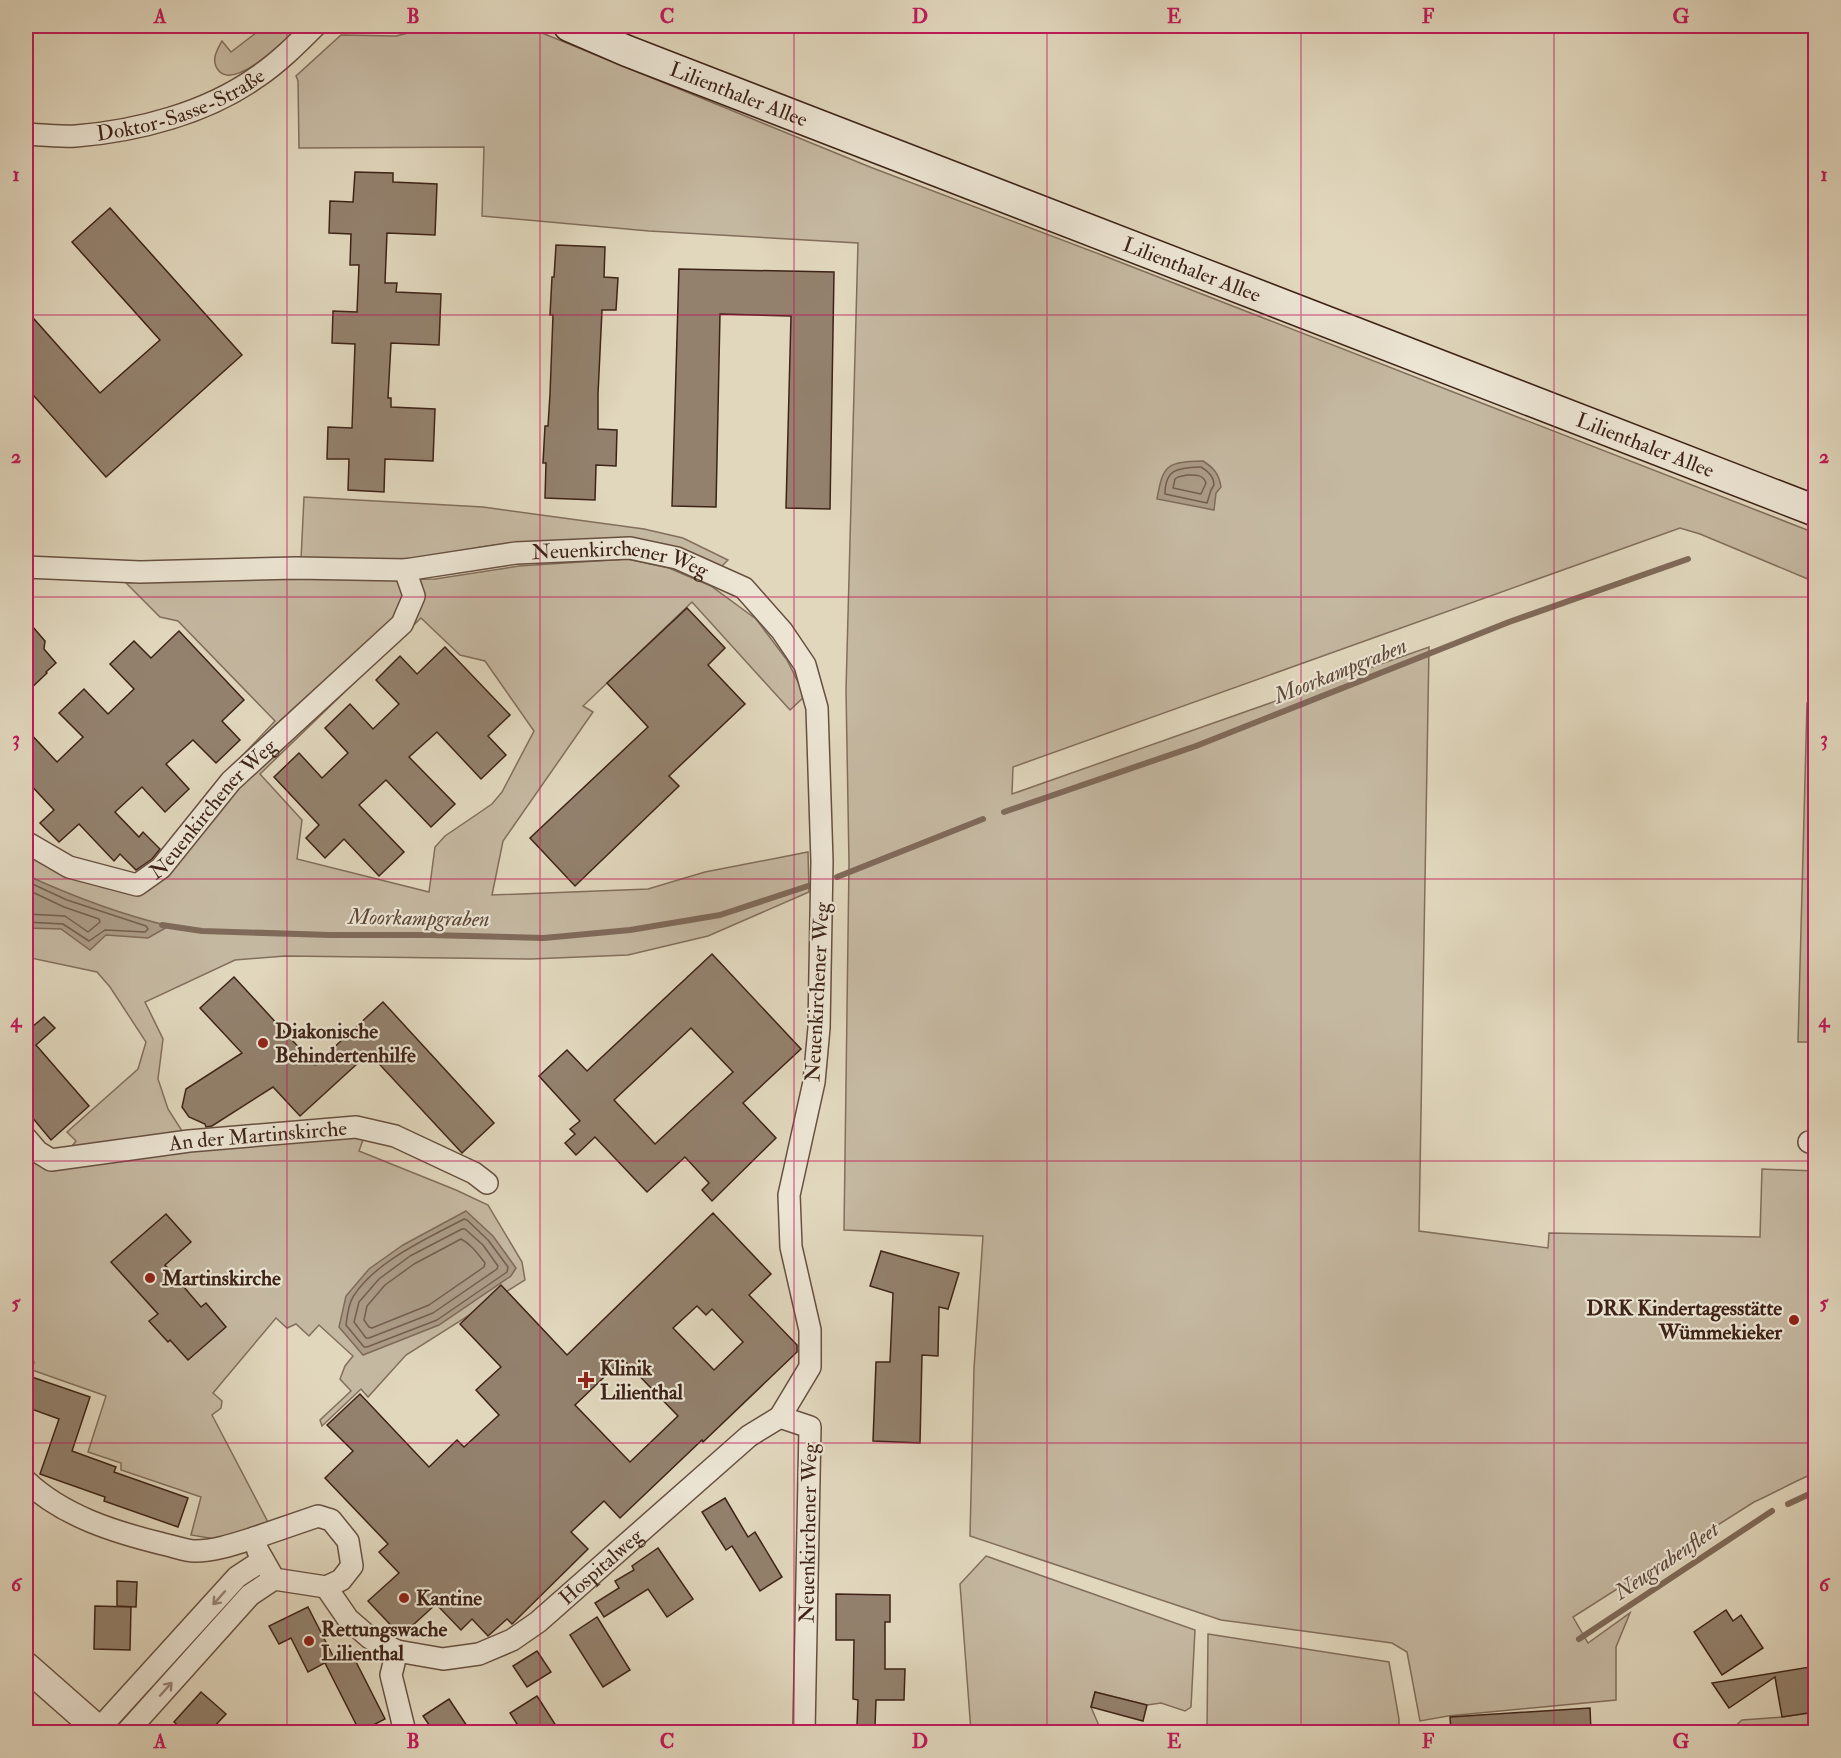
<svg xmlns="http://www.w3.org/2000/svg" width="1841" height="1758" viewBox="0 0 1841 1758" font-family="'IM FELL Double Pica',serif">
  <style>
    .green { fill: #c5b8a1; stroke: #826e5c; stroke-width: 1.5; fill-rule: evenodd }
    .water { fill: #aa9a85; stroke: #7f6a59; stroke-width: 1.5 }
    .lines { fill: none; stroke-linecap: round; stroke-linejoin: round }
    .shore { stroke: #745e4e; stroke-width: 1.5 }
    .stream { stroke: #7f6a59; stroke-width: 6 }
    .building { fill: #93816d; stroke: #3e2317; stroke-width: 1.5; fill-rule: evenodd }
    .minor-casing { stroke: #675040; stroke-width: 24 }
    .tertiary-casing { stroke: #675040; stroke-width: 30 }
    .secondary-casing { stroke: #3e2317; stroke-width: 33 }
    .minor { stroke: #ece5d4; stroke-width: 21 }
    .tertiary { stroke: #ece5d4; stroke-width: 27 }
    .secondary { stroke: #ece5d4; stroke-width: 30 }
    .oneway { stroke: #958476 }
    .grid { fill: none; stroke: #c2185b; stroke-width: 1.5; stroke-opacity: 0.55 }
    .poi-dot { fill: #8f2418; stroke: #ece5d4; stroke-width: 2 }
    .labels { text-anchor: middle; stroke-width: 4.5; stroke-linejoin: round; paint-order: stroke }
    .street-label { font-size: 21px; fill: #3e2317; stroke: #ece5d4 }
    .poi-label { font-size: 21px; font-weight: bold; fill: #3e2317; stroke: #ece5d4; text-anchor: start }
    .water-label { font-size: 22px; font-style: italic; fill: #5e4738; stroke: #ece5d4 }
    .neatline { fill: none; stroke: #c2185b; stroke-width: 2 }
    .grid-label { font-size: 20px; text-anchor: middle; font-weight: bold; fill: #c2185b }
  </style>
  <rect width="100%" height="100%" fill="#e1d7bd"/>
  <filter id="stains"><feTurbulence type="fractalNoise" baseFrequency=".00333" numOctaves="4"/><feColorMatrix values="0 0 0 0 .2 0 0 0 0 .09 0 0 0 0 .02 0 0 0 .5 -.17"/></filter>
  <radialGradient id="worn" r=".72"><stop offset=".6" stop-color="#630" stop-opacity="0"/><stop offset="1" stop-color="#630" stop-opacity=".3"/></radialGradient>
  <g class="green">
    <path d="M265,26H301C288,38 236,90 219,71C210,61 217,50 222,41L231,52Z"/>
    <path d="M436,26H525L870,167L1107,257L1815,533V582L1700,534L1680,528L1013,767L1012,794L1429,647L1419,1231L1548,1248L1549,1233L1760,1237L1762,1169L1815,1171V1473C1794,1481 1775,1493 1754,1502L1573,1617L1588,1643L1630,1613L1616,1647V1700L1448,1716L1420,1721L1407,1652L1392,1643L1221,1620L970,1536L974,1368L983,1236L844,1230L849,863L846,690L858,243L649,231L482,216L484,147L299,148L298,81L296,76L341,35L396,36Z"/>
    <path d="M304,497L483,507L644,529L683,538L728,560L719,569L634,542L495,545L414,558L372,560H301Z"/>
    <path d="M627,559L669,568L711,586L756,619L787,660L805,696L790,710L692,602L583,706L593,712L503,841L492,895L648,889L705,872L808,852L809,892L708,936L628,955L531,959L285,956L235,960L145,1002L163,1039L158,1079L168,1109L184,1134L191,1151L320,1138L364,1137L359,1151L456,1190L488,1205L522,1262L525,1280L406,1355L368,1397L361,1389L322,1426L320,1420L351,1391L340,1379L345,1366L353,1356L319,1325L309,1336L296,1324L287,1328L276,1318L213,1393L222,1401L221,1408L212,1415L269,1524L215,1539L191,1535L201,1497L121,1470V1463L88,1452L106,1396L32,1370L34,1362L26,1359V1152L35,1163L54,1169L76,1141L67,1132L138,1069L146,1042L110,987L97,972L26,957V833L70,857L135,879L155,865L209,791L275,721L178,621L160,617L126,583L233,576L386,580L435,579L519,566ZM421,618L460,655L485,661L534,731L502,792L492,804L445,836L435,847L429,892L297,859L302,820L260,774Z"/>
    <path d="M1807,703L1816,704L1815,1042H1798Z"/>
    <path d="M986,1556L1195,1630L1191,1707L1185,1711L1161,1703L1147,1705L1095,1692L1091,1707L1100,1728L1099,1732H971L960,1584Z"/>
    <path d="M1208,1634L1389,1662L1399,1719V1732H1207Z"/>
    <path d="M1815,1712V1732H1729L1742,1720L1782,1717Z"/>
  </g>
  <g class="water">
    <path d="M1203,461C1214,468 1219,474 1221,487L1216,493L1214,510L1157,499C1163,464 1167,462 1203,461Z"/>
    <path d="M26,875C72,896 119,914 169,926L148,938L106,935L90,950L61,929L26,928Z"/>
    <path d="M466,1211L493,1236L516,1268L511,1276L439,1325L363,1355L339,1327L346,1296L369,1269L403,1245Z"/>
  </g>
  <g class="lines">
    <g class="shore">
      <path d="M1201,467C1208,471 1214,476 1214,485L1211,490L1207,503L1165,494C1165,468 1179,468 1201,467Z"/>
      <path d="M1187,475C1195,475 1203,474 1206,483L1201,494L1173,488L1175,479L1178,477Z"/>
      <path d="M26,881L67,900L146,926L148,929L145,932L105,930L89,941L63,924L26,922"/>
      <path d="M26,889L64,907L99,919L100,922L88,932L65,916L26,914"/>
      <path d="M464,1219L467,1220L488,1240L508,1267L507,1272L437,1320L367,1347H364L346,1325C347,1317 348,1305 353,1297C374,1262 428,1238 464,1219Z"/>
      <path d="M462,1229H465L483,1245L498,1266L497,1269L433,1313L369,1338H366L354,1322L359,1302L379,1279L410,1256Z"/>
      <path d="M461,1239C471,1244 478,1254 485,1263L484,1267L429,1305L372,1328L369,1327L364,1320L367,1306L385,1285L414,1264Z"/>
    </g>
    <g class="stream">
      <path d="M1004,812L1196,746L1509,622L1688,559"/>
      <path d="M837,877L983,819"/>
      <path d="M162,925L202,931L330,935H429L544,938L630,930L720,915L811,885"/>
      <path d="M1788,1504L1816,1491"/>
      <path d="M1579,1639L1772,1511"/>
    </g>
  </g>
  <g class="building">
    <path d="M355,172L393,173V182L437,184L435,235L387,233L385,283H397L396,292L441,294L439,345L391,343L388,398H391V407L435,409L433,461L385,459L384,492L348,490L349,459H327L328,427L352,428L355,344L332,343L333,311L357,312L359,265H350L351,234L329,233L330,201L353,202Z"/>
    <path d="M110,208L242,355L106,477L26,387V310L100,393L160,340L72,242Z"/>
    <path d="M556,245L605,247L604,277L618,278L616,310H602L598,394V429L617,430L616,466L596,465L595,500L545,498L546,463H543L545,426H548L550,394L553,315H550L552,277H554Z"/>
    <path d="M679,269L834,272L830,509L786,508L791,316L720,314L716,507L672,506Z"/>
    <path d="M687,608L725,648L708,665L745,704L669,776L679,786L575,886L530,838L648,727L607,683Z"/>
    <path d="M26,619L45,641L44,649L56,663L46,672L47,673L26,693Z"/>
    <path d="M179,631L244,700L222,721L240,740L216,763L193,740L166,764L189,789L165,812L142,787L115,812L139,837L143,832L160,849L152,859L136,870L120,854L114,861L79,824L59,842L40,823L54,810L26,780V729L57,762L83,737L59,713L84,689L108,714L134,689L110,664L134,641L151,658Z"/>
    <path d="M445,647L510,715L488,736L506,755L481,779L437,732L409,757L455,804L431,827L386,780L359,805L404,852L379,876L344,839L325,858L306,838L319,825L274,777L299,753L322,778L348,753L325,728L350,704L373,729L399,704L376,680L400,656L417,674Z"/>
    <path d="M712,954L801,1049L743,1103L776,1138L712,1201L702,1190L709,1183L685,1157L647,1192L595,1137L576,1155L565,1143L575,1134L570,1129L580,1121L539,1076L567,1050L587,1071ZM691,1028L733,1072L655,1144L614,1100Z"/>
    <path d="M234,977L315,1065L383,1002L494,1123L462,1153L369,1053L300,1116L273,1087L212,1126L206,1127L205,1124L189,1117L182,1107L186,1089L242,1053L200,1008Z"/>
    <path d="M44,1017L55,1028L36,1045L89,1106L51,1140L26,1110V1032Z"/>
    <path d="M713,1213L771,1274L749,1295L797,1345V1352L703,1442L702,1440L620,1518L604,1501L571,1532L588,1549L512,1624L507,1619L488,1636L472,1619L461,1630L436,1604L401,1636L368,1601L399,1573L379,1552L388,1544L325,1478L353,1451L327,1425L360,1394L429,1467L457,1440L464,1447L499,1415L476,1390L501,1367L460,1324L501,1285L567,1355ZM697,1306L706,1315L712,1309L743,1342L714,1370L673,1328ZM623,1359L678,1416L630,1462L575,1405Z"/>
    <path d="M166,1214L191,1242L165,1265L201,1307L206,1303L226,1327L188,1360L170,1340L168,1342L149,1321L158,1314L111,1262Z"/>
    <path d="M881,1251L959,1273L948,1309L939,1307L938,1356L922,1355L920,1443L873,1441L876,1362H890L893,1293L870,1286Z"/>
    <path d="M26,1375L90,1397L72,1451L116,1467L114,1472L188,1498L178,1527L104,1501L105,1497L40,1474L59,1419L26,1407Z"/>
    <path d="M725,1498L748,1537L755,1532L782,1577L760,1591L732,1546L726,1550L702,1512Z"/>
    <path d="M658,1548L693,1599L667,1617L648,1589L604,1617L595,1603L619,1588L615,1581L634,1570L632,1566Z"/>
    <path d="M117,1581L137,1582L136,1607L117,1606Z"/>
    <path d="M836,1594L890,1595V1622H885V1669H905L904,1700H876L875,1726H857L858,1700L853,1699L854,1640H836Z"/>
    <path d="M95,1606L131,1607L130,1650L94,1649Z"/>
    <path d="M308,1607L334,1658L308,1672L291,1638L279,1644L269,1626Z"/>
    <path d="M1726,1610L1733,1621L1741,1615L1763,1648L1722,1675L1694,1632Z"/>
    <path d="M597,1617L630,1670L603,1687L570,1635Z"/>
    <path d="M350,1650L385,1719L360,1732L325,1663Z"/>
    <path d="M537,1651L551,1672L527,1687L513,1666Z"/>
    <path d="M1810,1667L1815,1712L1782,1717L1775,1677L1729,1708L1712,1683Z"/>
    <path d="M201,1692L226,1714L209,1732H186L174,1722Z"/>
    <path d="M1095,1692L1147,1705L1143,1721L1091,1707Z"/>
    <path d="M537,1696L560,1732H522L510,1713Z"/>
    <path d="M449,1699L471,1732H434L423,1716Z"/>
    <path d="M1590,1708L1591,1732H1451L1450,1717Z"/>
  </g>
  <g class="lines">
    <g class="minor-casing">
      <g id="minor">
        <path id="s1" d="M26,134C42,135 59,137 76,136C138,131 206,113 257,77C278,63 297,44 315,26"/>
        <path id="s2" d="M26,567L140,572L296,568L405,570L516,553L630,548L677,558L744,588L782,631L805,665L817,708L822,861L819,1028L814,1082L789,1195L791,1247L810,1330V1367L780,1417L810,1427L804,1732"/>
        <path id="s3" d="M26,842L69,867L137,885L161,868L231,781L402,624L414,596L405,570"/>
        <path id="s4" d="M26,1138L38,1152L51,1160L189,1141L356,1127L395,1136L474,1173L487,1183"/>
        <path d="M1809,1142L1816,1144"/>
        <path d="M26,1481C63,1516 114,1532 163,1544C173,1546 185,1551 195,1551C215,1551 235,1544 254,1538"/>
        <path id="s5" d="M326,1587L348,1619L370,1638L397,1651L443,1659L479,1654L512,1640L538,1622L749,1436L780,1417"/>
        <path d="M397,1651L391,1675L405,1732"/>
        <path d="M98,1730L237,1577L263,1560"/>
        <path d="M127,1732L250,1595L274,1579L326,1587L341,1580L352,1566L348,1541L331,1520L318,1516L254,1538L258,1551L274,1579"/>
      </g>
    </g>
    <g class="tertiary-casing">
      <path id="tertiary" d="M26,1666L101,1732"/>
    </g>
    <g class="secondary-casing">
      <g id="secondary">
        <path id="s6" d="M569,26L627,51L1816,511"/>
      </g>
    </g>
    <use href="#minor" class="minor"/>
    <use href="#tertiary" class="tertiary"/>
    <use href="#secondary" class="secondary"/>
  </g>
  <defs><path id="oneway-shaft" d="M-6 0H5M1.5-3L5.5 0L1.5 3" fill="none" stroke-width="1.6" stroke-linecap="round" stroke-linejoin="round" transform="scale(1.5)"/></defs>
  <g class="oneway">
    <use href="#oneway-shaft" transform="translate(219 1598) rotate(132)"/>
    <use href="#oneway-shaft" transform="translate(166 1689) rotate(-48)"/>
  </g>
  <path class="grid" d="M287,26V1732M540,26V1732M794,26V1732M1047,26V1732M1301,26V1732M1554,26V1732M26,315H1816M26,597H1816M26,879H1816M26,1161H1816M26,1443H1816"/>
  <g class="poi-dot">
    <circle cx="263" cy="1043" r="6"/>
    <circle cx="150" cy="1278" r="6"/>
    <circle cx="1794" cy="1320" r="6"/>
    <path d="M583 1371h6v6h6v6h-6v6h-6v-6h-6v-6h6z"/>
    <circle cx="404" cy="1598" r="6"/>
    <circle cx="309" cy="1641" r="6"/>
  </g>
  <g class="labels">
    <g class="street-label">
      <text dy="7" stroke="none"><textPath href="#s6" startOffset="183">Lilienthaler Allee</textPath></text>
      <text dy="7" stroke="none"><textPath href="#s1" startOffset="160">Doktor-Sasse-Straße</textPath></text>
      <text dy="7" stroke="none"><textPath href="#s6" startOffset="669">Lilienthaler Allee</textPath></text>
      <text dy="7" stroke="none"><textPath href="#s6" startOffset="1155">Lilienthaler Allee</textPath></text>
      <text dy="7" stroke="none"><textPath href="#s2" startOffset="597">Neuenkirchener Weg</textPath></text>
      <text dy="7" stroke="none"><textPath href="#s3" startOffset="228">Neuenkirchener Weg</textPath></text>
      <text transform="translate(817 992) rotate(-87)" y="7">Neuenkirchener Weg</text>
      <text dy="7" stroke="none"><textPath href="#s4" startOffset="242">An der Martinskirche</textPath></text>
      <text transform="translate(808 1533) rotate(-89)" y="7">Neuenkirchener Weg</text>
      <text dy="7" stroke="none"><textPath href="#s5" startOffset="332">Hospitalweg</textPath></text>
    </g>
    <g class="poi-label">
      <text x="275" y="1038">Diakonische<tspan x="275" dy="24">Behindertenhilfe</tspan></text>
      <text x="162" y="1285">Martinskirche</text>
      <text x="1782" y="1315" text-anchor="end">DRK Kindertagesstätte<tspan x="1782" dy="24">Wümmekieker</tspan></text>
      <text x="600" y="1375">Klinik<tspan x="600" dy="24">Lilienthal</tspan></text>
      <text x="416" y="1605">Kantine</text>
      <text x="321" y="1636">Rettungswache<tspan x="321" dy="24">Lilienthal</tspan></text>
    </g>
    <g class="water-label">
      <text transform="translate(1340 670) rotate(-22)" y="8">Moorkampgraben</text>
      <text transform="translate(419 917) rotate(1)" y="8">Moorkampgraben</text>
      <text transform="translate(1666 1560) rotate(-34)" y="8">Neugrabenfleet</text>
    </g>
  </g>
  <rect width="1841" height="1758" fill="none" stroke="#e1d7bd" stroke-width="66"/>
  <rect x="33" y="33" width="1775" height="1692" class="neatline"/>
  <g class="grid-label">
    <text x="160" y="23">A</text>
    <text x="413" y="23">B</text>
    <text x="667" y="23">C</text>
    <text x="920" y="23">D</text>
    <text x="1174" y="23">E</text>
    <text x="1428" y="23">F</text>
    <text x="1681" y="23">G</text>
    <text x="16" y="181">1</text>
    <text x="1824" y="181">1</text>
    <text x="16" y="463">2</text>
    <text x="1824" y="463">2</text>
    <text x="16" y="745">3</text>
    <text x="1824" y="745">3</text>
    <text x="16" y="1027">4</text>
    <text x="1824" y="1027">4</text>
    <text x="16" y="1309">5</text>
    <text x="1824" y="1309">5</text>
    <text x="16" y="1591">6</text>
    <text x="1824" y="1591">6</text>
    <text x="160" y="1748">A</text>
    <text x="413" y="1748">B</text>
    <text x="667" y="1748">C</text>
    <text x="920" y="1748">D</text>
    <text x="1174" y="1748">E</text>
    <text x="1428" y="1748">F</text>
    <text x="1681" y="1748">G</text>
  </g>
  <rect width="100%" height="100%" filter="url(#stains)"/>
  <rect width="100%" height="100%" fill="url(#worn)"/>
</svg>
